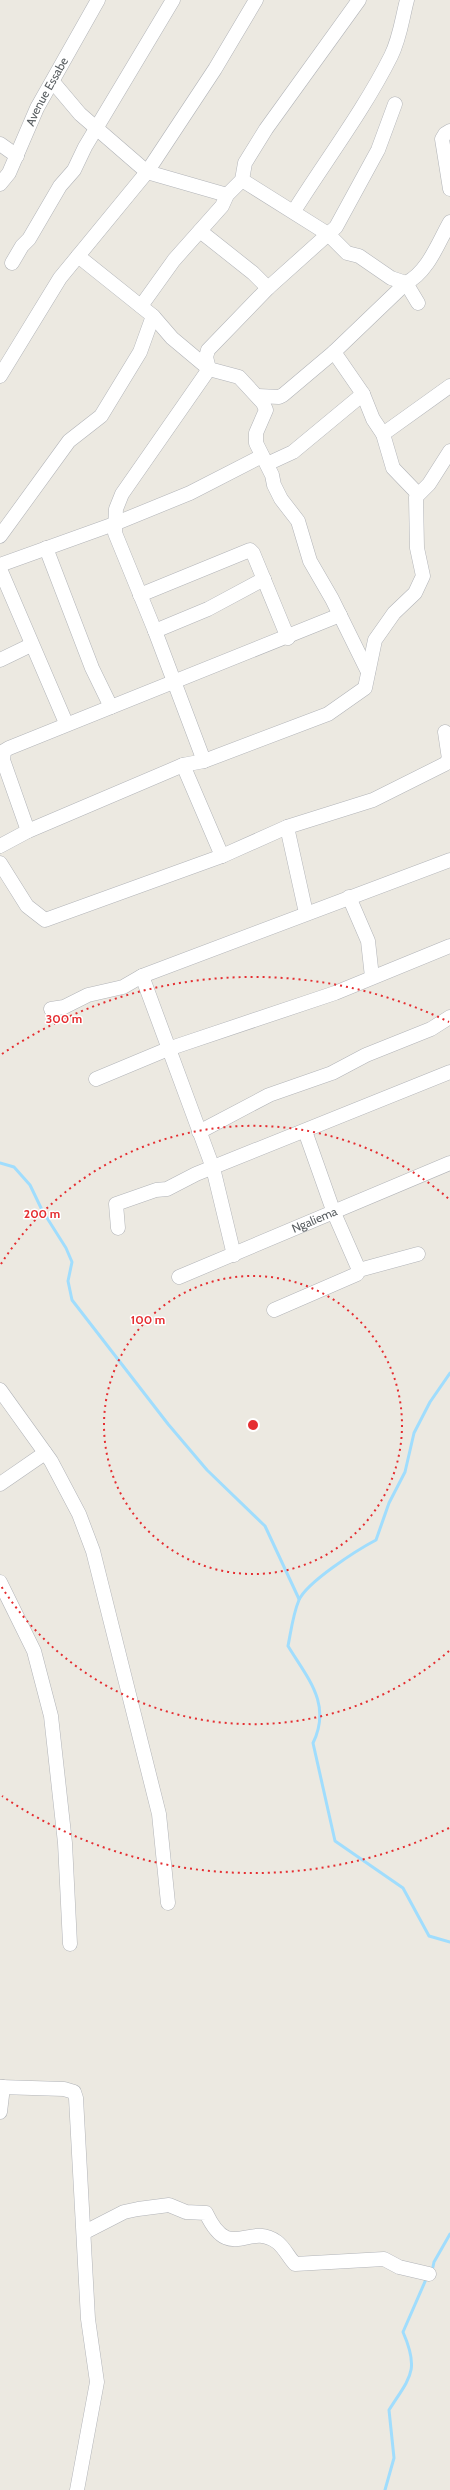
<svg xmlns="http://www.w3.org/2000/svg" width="450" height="2490" viewBox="0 0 450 2490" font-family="Cabin,sans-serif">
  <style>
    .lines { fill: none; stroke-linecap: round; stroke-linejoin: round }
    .stream { stroke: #a0ddfd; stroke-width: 3 }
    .minor-casing { stroke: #b2b4b8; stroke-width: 15 }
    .minor { stroke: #fff; stroke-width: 14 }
    .ring { fill: none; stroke: #e52e31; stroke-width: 2; stroke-dasharray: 2 4 }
    .labels { text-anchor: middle; stroke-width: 3; stroke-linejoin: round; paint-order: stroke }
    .street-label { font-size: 12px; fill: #595e61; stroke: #fff }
    .centre { fill: #e52e31; stroke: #fff; stroke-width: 2 }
    .ring-label { font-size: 12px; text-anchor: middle; font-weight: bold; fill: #e52e31; stroke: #fff; stroke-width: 3; stroke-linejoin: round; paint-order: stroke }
  </style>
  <rect width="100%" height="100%" fill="#ece9e1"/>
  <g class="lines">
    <g class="stream">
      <path d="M0,1163L14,1167L30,1185L42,1210L66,1248L72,1262L68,1281L72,1300L168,1424L207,1470L265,1526L299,1599"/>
      <path d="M450,1373L430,1402L414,1433L405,1472L389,1503L376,1540C357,1550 307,1582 299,1600C293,1614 291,1631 288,1646C308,1679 332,1704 313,1743L335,1841L403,1888L429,1936L450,1942"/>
      <path d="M432,2271L434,2262L450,2234"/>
      <path d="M385,2490L394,2458L389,2410C410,2377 420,2371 403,2332L427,2277"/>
    </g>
    <g class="minor-casing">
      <g id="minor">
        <path d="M53,82L80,114L147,172L227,195"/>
        <path d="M450,131L445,134L442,139L450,189"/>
        <path d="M0,144L17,156"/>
        <path d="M242,180L328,234L347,253L359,256L391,278L406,283L418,303"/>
        <path id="s1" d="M0,184L9,173L37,108L98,0"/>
        <path d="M294,211C326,160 364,110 391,56C400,38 402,19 407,0"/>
        <path d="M200,231L253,273L268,288"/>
        <path d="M12,263L22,246L29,239L60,186L74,170L85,147L173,0"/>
        <path d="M141,306L174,260L222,206L227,195L242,180L245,163L266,129L359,0"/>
        <path d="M153,316L172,338L209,369L239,377L263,403L266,410L256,433V443L272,475L274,485L281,499L298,521L310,561L332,599L368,672"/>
        <path d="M334,352L363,394L373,419L383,434L393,468L418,494"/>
        <path d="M0,376L60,278L147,172L215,69L256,0"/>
        <path d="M258,396L279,397L283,395L334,352L406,283C428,272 438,243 450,222"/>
        <path d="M383,434L450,386"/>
        <path d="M267,464L293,452L363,394"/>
        <path d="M0,536L69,441L101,416L140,352L153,316L78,256"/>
        <path d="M46,548L92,668L111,707"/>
        <path d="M0,565L114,524L190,493L262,456"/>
        <path d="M0,569L66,723"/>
        <path d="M140,595L250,550L253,553L288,638"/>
        <path d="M340,615L9,748L4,751L3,760L28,831L183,765L204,761L328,714L365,688L375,640L394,613L415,593L423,576L417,548L416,497L429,484L450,451"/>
        <path d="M155,631L208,609L264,579"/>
        <path d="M0,660L31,645"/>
        <path d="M204,761L155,631L115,533L116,509L122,494L209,369L206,357L208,350L268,288L336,227L378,150L395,104"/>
        <path d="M183,765L222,856L287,827L373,800L445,764L449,759L445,732"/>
        <path d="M287,827L306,913"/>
        <path d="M0,846L28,831"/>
        <path d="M0,863L27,906L45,920L222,856"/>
        <path d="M349,897L368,941L372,977"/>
        <path d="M142,976L213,1168L234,1255"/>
        <path d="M51,1009L64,1007L88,995L123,987L142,976L450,860"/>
        <path d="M96,1079L168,1049L335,993L450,946"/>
        <path d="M199,1132L269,1095L332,1073L366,1055L431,1029L450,1017"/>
        <path d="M118,1228L116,1204L156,1190L167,1189L196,1174L450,1072"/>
        <path d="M359,1270L418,1254"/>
        <path id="s2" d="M179,1277L450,1163"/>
        <path d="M274,1310L357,1274L359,1270L334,1213L305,1131"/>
        <path d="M0,1390L51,1461L79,1514L93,1551L159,1814L168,1903"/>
        <path d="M0,1484L45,1453"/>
        <path d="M0,1582L34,1651L51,1716L65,1843L70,1944"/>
        <path d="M0,2087L64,2089L74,2092L76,2098L88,2319L97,2382L77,2490"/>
        <path d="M0,2112L3,2087"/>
        <path d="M85,2232L124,2212L138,2209L169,2205L186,2212L206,2213C230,2264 248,2221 277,2242C284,2247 289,2258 295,2264L384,2259L399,2267L429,2274"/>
      </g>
    </g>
    <use href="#minor" class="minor"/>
  </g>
  <g class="ring">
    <circle cx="253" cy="1425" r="149"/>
    <path d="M449 1651A299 299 0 0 1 1 1586M1 1264A299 299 0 0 1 449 1199"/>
    <path d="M449 1828A448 448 0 0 1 2 1796M2 1054A448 448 0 0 1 449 1022"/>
  </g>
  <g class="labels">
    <g class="street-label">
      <text dy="4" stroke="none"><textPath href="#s1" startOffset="104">Avenue Essabe</textPath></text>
      <text dy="4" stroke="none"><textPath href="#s2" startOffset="147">Ngaliema</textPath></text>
    </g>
  </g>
  <circle cx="253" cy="1425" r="6" class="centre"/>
  <g class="ring-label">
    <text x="64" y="1023">300 m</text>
    <text x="42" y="1218">200 m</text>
    <text x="148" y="1324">100 m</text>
  </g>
</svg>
